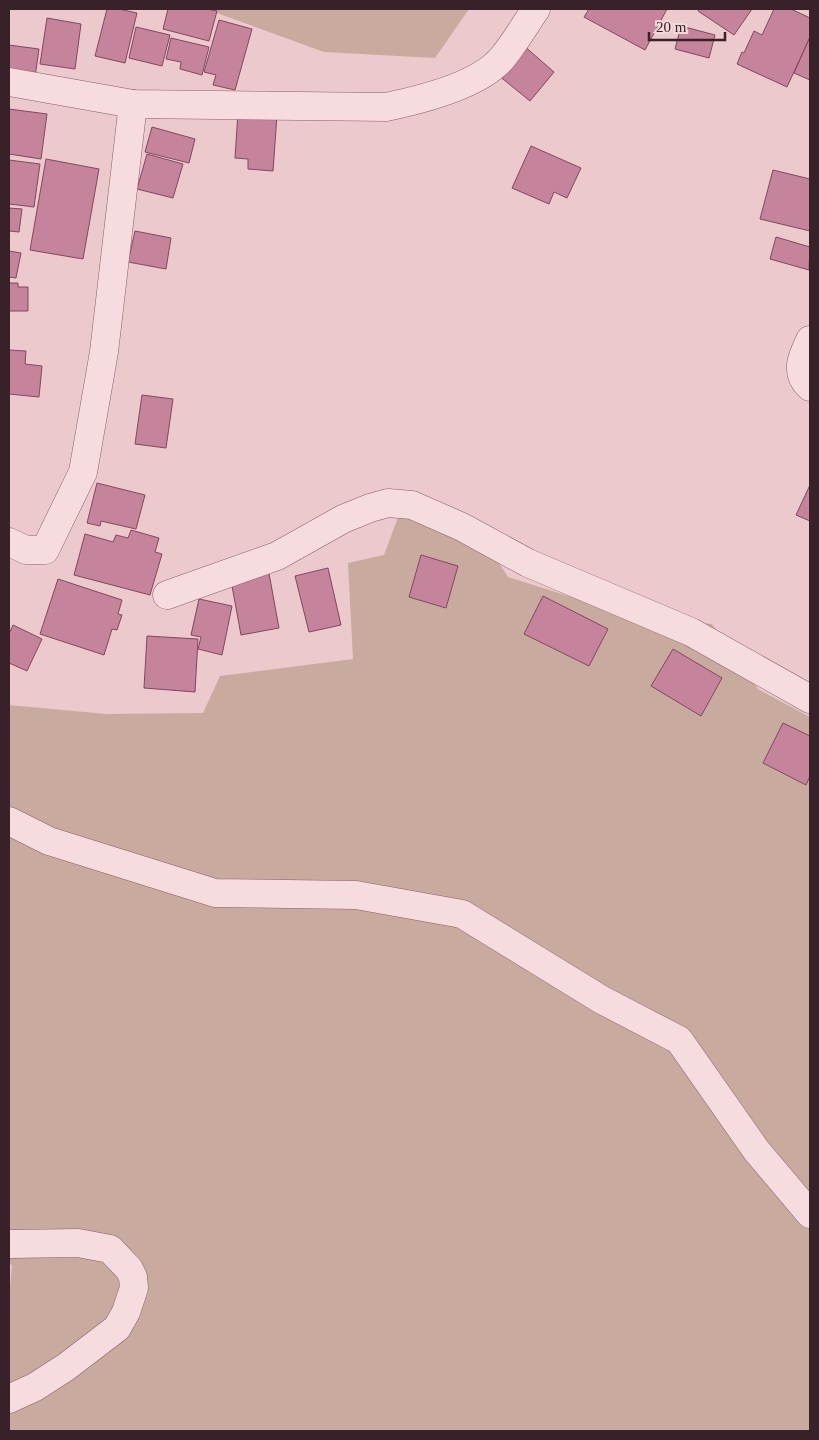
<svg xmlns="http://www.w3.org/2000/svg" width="819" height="1440" viewBox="0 0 819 1440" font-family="'Times New Roman',serif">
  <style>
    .green { fill: #c8ab9e }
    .building { fill: #c5839c; stroke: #83475f }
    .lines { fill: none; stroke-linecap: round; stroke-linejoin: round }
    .minor-casing { stroke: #865f6a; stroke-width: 29 }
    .minor { stroke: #f6dcde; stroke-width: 28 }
  </style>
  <rect width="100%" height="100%" fill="#ebc9cc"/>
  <g class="green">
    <path d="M206,9H469L435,58L324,52Z"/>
    <path d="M404,501L467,514L508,577L641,619L712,624L758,689L810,717V1431H9V1300L12,1265L9,1264V705L106,714L203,713L220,676L353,659L348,563L384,555Z"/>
  </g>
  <g class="building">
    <path d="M107,9H119L137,13L125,63L95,56Z"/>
    <path d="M168,9H207L217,11L209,41L163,29Z"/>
    <path d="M589,9H667L645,50L584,17Z"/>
    <path d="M699,9H752L734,35L698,11Z"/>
    <path d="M774,9H791L810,18V37L787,87L737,64L742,52L744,53L754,31L762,35Z"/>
    <path d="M47,18L81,24L75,69L40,64Z"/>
    <path d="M219,20L252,29L235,90L213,85L216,75L204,72Z"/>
    <path d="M681,26L715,35L709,58L675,49Z"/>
    <path d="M136,27L170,35L162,66L129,58Z"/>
    <path d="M810,37V80L794,73Z"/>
    <path d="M171,38L209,47L202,75L180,69L181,62L166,59Z"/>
    <path d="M9,45L39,49L35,77L9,73Z"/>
    <path d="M523,45L554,72L530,101L498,75Z"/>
    <path d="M9,109L47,114L41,159L9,154Z"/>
    <path d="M238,112L277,115L273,171L248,169V159L235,158Z"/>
    <path d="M152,127L195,139L189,163L145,152Z"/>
    <path d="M531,146L581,168L567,198L554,192L549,204L512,188Z"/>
    <path d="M147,154L183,164L173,198L137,189Z"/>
    <path d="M46,159L99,169L83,259L30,250Z"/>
    <path d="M9,160L40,164L34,207L9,204Z"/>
    <path d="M773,170L810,179V231L760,219Z"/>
    <path d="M9,208L22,209L19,232L9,231Z"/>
    <path d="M135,231L171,238L166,269L128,262Z"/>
    <path d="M776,237L810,247L809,270L770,259Z"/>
    <path d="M9,251L21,253L16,278L9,277Z"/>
    <path d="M9,283H18V287H28V311H9Z"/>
    <path d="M9,350L26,351L25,364L42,366L39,397L9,394Z"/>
    <path d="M142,395L173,399L166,448L135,444Z"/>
    <path d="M97,483L145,495L136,529L101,521L100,526L87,523Z"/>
    <path d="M810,485V521L796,515Z"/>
    <path d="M131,530L159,538L155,552L162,554L150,595L74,575L85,534L113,542L116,535L128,538Z"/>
    <path d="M421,555L458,566L446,608L409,597Z"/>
    <path d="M268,568L279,628L241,635L230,575Z"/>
    <path d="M328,568L341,625L309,632L295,576Z"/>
    <path d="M58,579L122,600L118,614L122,615L117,630L112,629L104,655L40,634Z"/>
    <path d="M543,596L608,629L589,666L524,634Z"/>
    <path d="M199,599L232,606L222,655L198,649L201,637L191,635Z"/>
    <path d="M13,625L42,639L27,671L9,663V634Z"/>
    <path d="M147,636L198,639L195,692L144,688Z"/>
    <path d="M673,649L722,678L701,716L651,686Z"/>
    <path d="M783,723L810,736V776L806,785L763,763Z"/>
  </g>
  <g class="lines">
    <g class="minor-casing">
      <g id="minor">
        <path d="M9,82L133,104L386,107C420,100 481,85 503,57C515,42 525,25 536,9"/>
        <path d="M810,340C802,357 794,372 810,387"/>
        <path d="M9,542L26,550H45L83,472L104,352L133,104"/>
        <path d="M167,595L277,556L343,519L370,508L388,503L412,505L462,527L528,563L691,632L810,699"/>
        <path d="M9,821L49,841L215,893L356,895L462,914L602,1000L679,1040L756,1150L810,1214"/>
        <path d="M9,1244L78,1243L110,1249L129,1269L133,1277L134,1288L126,1312L117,1328L66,1367L35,1387L9,1399"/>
      </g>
    </g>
    <use href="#minor" class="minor"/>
  </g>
  <rect width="819" height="1440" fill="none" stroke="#382128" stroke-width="20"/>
  <path d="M649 32v8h76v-8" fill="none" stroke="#382128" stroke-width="2.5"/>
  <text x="656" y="32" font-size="15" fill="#382128" stroke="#f3d8da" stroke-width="4" paint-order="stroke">20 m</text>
</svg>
